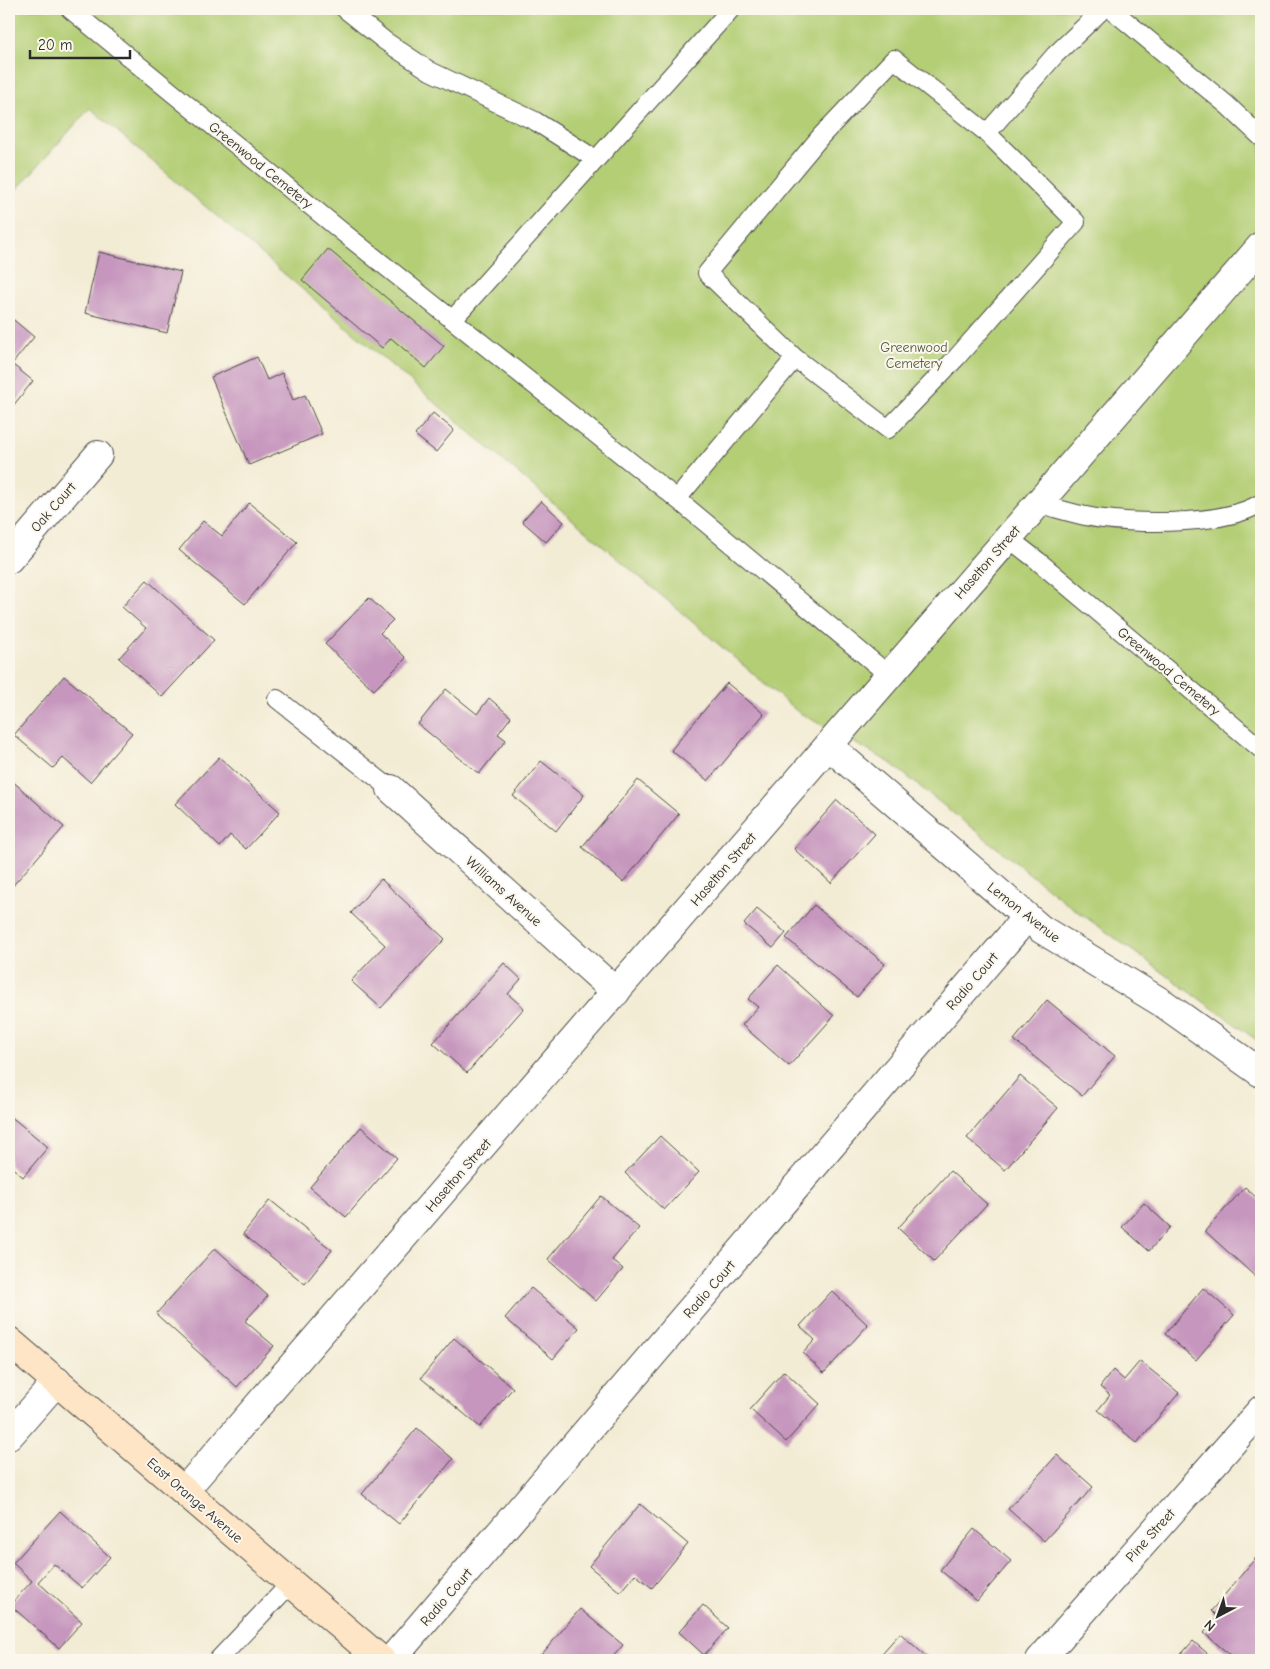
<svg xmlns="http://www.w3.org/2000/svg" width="1270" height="1669" viewBox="0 0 1270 1669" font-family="'Comic Neue',sans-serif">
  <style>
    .green { fill: #b3ce74; stroke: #6f7c50 }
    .building { fill: #c696be }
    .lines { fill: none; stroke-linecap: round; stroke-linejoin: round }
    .service-casing { stroke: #494844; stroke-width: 20 }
    .minor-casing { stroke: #494844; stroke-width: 30 }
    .tertiary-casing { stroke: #494844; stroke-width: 30 }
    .secondary-casing { stroke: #494844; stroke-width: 30 }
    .service { stroke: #fff; stroke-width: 18 }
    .minor { stroke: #fff; stroke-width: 28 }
    .tertiary { stroke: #fff; stroke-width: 28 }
    .secondary { stroke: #fde5c5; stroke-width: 28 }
    .labels { text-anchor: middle; stroke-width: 4; stroke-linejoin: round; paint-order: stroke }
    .street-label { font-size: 14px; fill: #2b2b2b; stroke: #fbf7ec }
    .park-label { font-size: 14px; fill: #545c41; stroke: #fbf7ec }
  </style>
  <rect width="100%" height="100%" fill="#fbf7ec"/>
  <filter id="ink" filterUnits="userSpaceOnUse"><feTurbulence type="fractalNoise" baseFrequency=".02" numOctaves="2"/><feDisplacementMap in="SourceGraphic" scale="10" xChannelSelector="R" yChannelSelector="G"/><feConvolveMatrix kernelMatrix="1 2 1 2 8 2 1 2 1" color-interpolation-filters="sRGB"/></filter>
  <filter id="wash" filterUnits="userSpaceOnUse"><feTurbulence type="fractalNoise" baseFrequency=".0096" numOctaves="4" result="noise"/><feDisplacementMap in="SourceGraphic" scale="20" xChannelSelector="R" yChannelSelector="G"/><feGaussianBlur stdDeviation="1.12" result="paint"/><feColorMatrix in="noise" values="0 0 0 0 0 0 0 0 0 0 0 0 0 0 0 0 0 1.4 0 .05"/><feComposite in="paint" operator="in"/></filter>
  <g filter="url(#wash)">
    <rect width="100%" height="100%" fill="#f3ecd5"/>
    <path class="green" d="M9,9H1261V1043L1069,905L889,762L798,712L90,108L9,198Z"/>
    <g id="blocks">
      <g class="building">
        <path d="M328,249L444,346L426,368L391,338L382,348L302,280Z"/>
        <path d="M99,252L181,272L167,333L85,313Z"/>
        <path d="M9,316L34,337L12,364L33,381L12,407L9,404Z"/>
        <path d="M257,357L267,380L282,373L293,400L305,395L322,434L249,465L211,377Z"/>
        <path d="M433,413L454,430L436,452L415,435Z"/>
        <path d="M541,501L564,522L546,542L522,521Z"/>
        <path d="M249,503L297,542L245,604L179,550L203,521L222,536Z"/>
        <path d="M147,580L214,640L162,697L119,658L146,628L122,607Z"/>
        <path d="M369,598L393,620L380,633L406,658L374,690L325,644Z"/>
        <path d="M64,676L132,733L90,782L63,758L53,768L14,735Z"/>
        <path d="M727,683L764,714L708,781L671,750Z"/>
        <path d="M446,689L477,714L489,698L511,717L498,734L506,740L479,774L418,724Z"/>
        <path d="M219,757L280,812L246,849L230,835L220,847L175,804Z"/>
        <path d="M541,761L584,795L556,831L513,796Z"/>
        <path d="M9,778L64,827L9,890Z"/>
        <path d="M638,780L679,814L623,882L582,847Z"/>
        <path d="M837,800L875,834L831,883L794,849Z"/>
        <path d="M381,879L445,939L381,1008L351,981L385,945L351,913Z"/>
        <path d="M814,905L885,964L857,997L786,938Z"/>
        <path d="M757,909L786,933L773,948L744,924Z"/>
        <path d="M504,963L521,979L508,994L524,1008L467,1073L433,1043Z"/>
        <path d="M778,965L834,1016L789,1066L742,1025L758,1007L748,999Z"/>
        <path d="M1047,1000L1115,1056L1082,1096L1014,1040Z"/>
        <path d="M1020,1076L1058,1108L1005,1170L967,1138Z"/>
        <path d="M9,1115L48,1147L23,1177L9,1165Z"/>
        <path d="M361,1127L397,1158L346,1217L310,1187Z"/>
        <path d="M660,1136L699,1172L664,1210L625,1173Z"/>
        <path d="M950,1171L987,1204L934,1261L898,1228Z"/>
        <path d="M1245,1187L1261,1202V1277L1259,1280L1205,1231Z"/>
        <path d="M601,1196L639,1228L612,1260L623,1269L596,1301L548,1259Z"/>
        <path d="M270,1200L332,1250L305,1284L243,1234Z"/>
        <path d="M1144,1203L1170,1227L1149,1251L1122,1227Z"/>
        <path d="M215,1248L268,1296L245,1321L274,1346L237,1387L156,1314Z"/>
        <path d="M531,1288L579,1328L553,1359L505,1318Z"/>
        <path d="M1203,1288L1234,1315L1196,1360L1165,1334Z"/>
        <path d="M832,1291L868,1325L824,1373L803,1353L815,1340L800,1326Z"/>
        <path d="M454,1338L513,1388L480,1427L421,1378Z"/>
        <path d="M1140,1361L1179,1393L1137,1443L1098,1410L1110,1395L1100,1387L1113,1370L1124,1380Z"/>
        <path d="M784,1371L820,1404L786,1442L750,1409Z"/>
        <path d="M417,1428L453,1459L399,1524L362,1494Z"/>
        <path d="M1057,1455L1093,1487L1044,1541L1008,1509Z"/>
        <path d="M640,1504L688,1544L652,1588L635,1574L620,1592L589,1566Z"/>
        <path d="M60,1511L110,1557L82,1588L54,1564L38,1582L82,1622L59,1648L10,1605L32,1581L13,1563Z"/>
        <path d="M974,1529L1011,1561L977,1601L940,1570Z"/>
        <path d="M1259,1554L1261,1556V1660H1236L1204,1633L1217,1617L1211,1611Z"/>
        <path d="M703,1605L728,1628L704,1655L679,1632Z"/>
        <path d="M580,1609L623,1645L610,1660H537Z"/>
        <path d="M900,1633L930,1660H876Z"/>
        <path d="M1193,1641L1215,1660H1176Z"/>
      </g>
    </g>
  </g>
  <g filter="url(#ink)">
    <use href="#blocks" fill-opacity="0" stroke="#494844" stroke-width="1"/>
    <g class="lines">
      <g class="service-casing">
        <g id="service">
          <path d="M70,9L340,230L677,499L890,676"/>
          <path d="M345,9L385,41L430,71L535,121L595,159"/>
          <path d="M1111,9L1227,105L1261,137"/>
          <path d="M894,59L987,133L1076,222L957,357L888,429L795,358L707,273L821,136Z"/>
          <path d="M987,133L1055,55L1103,9"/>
          <path d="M453,319L731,9"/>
          <path d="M677,499L795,358"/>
          <path d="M1037,503C1059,509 1082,517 1104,519C1144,524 1226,525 1261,503"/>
          <path d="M1007,537L1038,561L1261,749"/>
          <path d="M277,699L391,789"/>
          <path d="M218,1660L291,1583"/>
        </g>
      </g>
      <g class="minor-casing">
        <g id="minor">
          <path d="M9,559L98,455"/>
          <path d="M829,746L1041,929L1164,1004L1261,1073"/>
          <path d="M391,789L616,992"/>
          <path d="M9,1436L57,1381"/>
          <path d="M391,1660L1015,931L1025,917"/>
          <path d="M1040,1660L1261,1410"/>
        </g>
      </g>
      <g class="tertiary-casing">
        <path id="tertiary" d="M184,1491C543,1076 900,660 1261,246"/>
      </g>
      <g class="secondary-casing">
        <path id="secondary" d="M9,1341L381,1660"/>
      </g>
      <use href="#service" class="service"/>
      <use href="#minor" class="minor"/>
      <use href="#tertiary" class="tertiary"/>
      <use href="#secondary" class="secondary"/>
    </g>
  </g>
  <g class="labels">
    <g class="street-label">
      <text transform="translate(261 165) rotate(39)" y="5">Greenwood Cemetery</text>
      <text transform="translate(53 507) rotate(-49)" y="5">Oak Court</text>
      <text transform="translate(987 562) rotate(-49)" y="5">Haselton Street</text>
      <text transform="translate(1169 671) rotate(40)" y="5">Greenwood Cemetery</text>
      <text transform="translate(723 869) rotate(-49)" y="5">Haselton Street</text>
      <text transform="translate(504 891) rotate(42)" y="5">Williams Avenue</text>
      <text transform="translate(1024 912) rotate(38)" y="5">Lemon Avenue</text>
      <text transform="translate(972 981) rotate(-49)" y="5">Radio Court</text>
      <text transform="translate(458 1175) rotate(-49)" y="5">Haselton Street</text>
      <text transform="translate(709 1289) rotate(-49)" y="5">Radio Court</text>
      <text transform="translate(195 1500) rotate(41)" y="5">East Orange Avenue</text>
      <text transform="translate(1150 1535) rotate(-48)" y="5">Pine Street</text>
      <text transform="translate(446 1597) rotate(-49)" y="5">Radio Court</text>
    </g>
    <g class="park-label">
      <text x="914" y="352">Greenwood<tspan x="914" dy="16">Cemetery</tspan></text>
    </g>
  </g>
  <rect width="1270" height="1669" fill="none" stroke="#fbf7ec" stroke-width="30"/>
  <g transform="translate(1218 1616) rotate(221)" stroke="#fbf7ec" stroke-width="4" paint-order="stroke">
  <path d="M0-4L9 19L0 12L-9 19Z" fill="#2b2b2b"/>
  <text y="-8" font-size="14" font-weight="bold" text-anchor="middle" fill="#2b2b2b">N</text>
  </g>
  <path d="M30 50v8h100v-8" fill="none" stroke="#2b2b2b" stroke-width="2.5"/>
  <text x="38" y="50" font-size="15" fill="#2b2b2b" stroke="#fbf7ec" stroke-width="4" paint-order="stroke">20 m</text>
</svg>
